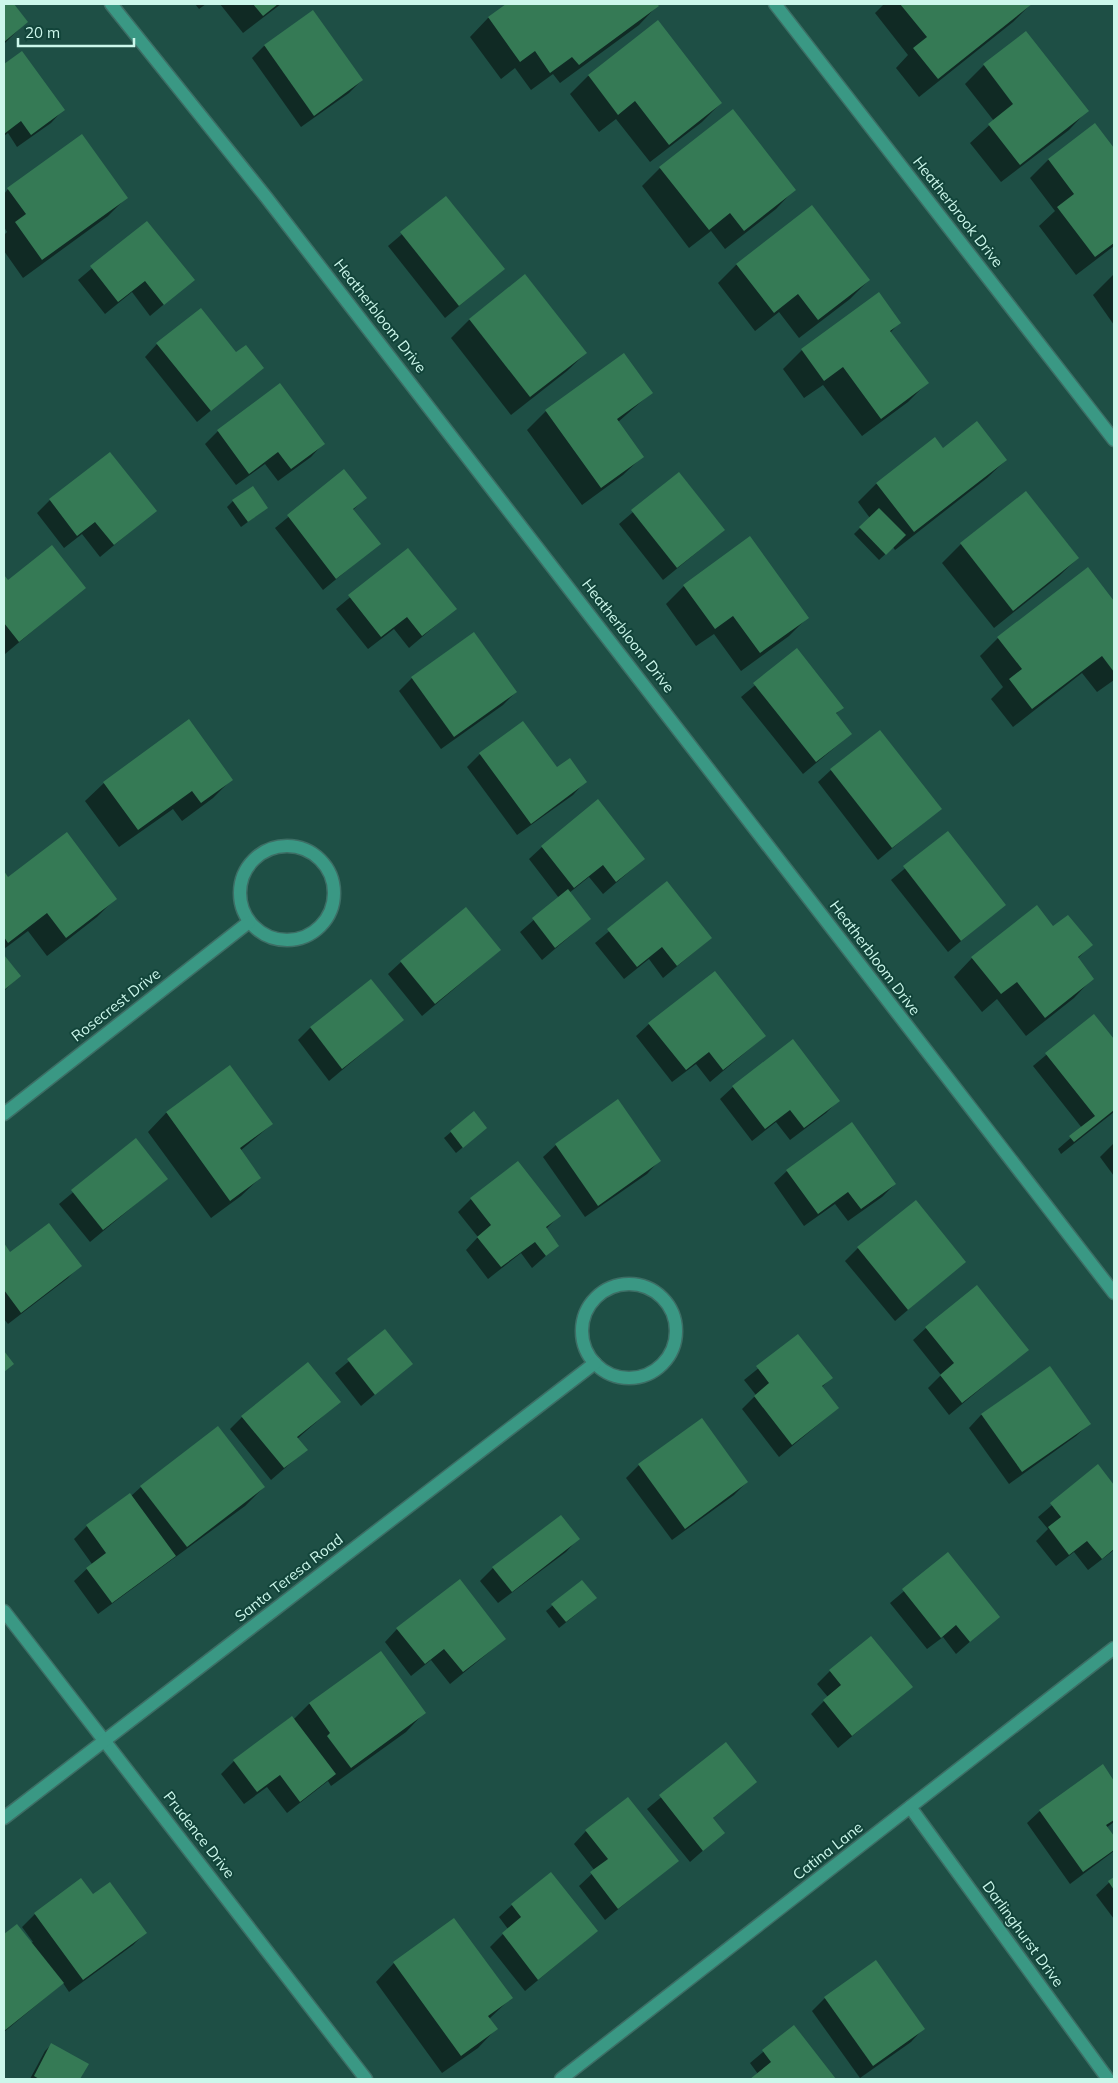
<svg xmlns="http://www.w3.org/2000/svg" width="1118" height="2083" viewBox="0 0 1118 2083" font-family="Mulish,sans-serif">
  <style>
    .shadow { fill: #0007 }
    .building { fill: #357a55 }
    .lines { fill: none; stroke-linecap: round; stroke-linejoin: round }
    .minor-casing { stroke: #3d6e65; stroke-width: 15 }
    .minor { stroke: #3a9884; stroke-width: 12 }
    .labels { text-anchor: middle; stroke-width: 4; stroke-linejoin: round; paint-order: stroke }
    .street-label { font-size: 15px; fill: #ccf7eb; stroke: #12443a }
  </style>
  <rect width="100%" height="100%" fill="#1e4f45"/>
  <g class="shadow">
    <path d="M4,4H12L26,22L4,44Z"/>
    <path d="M195,4H206L199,9Z"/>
    <path d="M220,4H281L243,33Z"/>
    <path d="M508,4H656L657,6L639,25L560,83L553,74L531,90L515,68L501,79L470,37L488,18Z"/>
    <path d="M884,4H1031L1013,22L919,97L896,68L908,55L875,13Z"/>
    <path d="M312,12L362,80L349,93L301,127L252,58L264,46Z"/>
    <path d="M658,22L721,103L702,122L650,162L616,119L599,132L570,94L588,76Z"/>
    <path d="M1026,32L1087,111L1069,130L1001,182L970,143L994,121L965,84L984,65Z"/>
    <path d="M22,53L63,110L51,123L17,147L8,133L4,136V66Z"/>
    <path d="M1095,125L1114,150V246L1076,275L1039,226L1055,211L1030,178L1048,160Z"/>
    <path d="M660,168L794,190L776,209L725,249L711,231L689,248L642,186Z"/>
    <path d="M8,189L126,198L108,216L23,278L4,251V235L7,232L4,227V194Z"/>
    <path d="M446,197L503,269L445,318L388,246Z"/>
    <path d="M812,206L869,280L850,299L799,338L779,312L755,331L718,283L736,265Z"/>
    <path d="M147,222L193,280L150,316L132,292L105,314L78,280Z"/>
    <path d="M1114,274V325L1093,295Z"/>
    <path d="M525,276L586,353L567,371L511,415L451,338L469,320Z"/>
    <path d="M878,294L899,323L890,333L927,383L908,402L862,436L823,385L804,398L783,369L802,350Z"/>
    <path d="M157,344L236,354L262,368L197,422L145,357Z"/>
    <path d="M624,355L651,393L618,422L642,457L623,475L582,505L527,430L546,411Z"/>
    <path d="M218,431L323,444L311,457L278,481L265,464L236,485L205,444Z"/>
    <path d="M935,439L943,449L1006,460L987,478L895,550L893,547L879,560L854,534L870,518L858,502L876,484Z"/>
    <path d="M110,453L155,511L100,557L82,534L64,548L37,513L50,500Z"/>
    <path d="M344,471L365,498L353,510L379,544L323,590L275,528Z"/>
    <path d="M679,473L724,530L663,580L619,524Z"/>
    <path d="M1026,492L1078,558L1059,576L994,628L942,563L961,544Z"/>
    <path d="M233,501L267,508L241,527L227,507Z"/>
    <path d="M408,549L455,609L409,648L394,629L368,649L336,609Z"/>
    <path d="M1088,569L1114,603V680L1097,692L1082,673L1013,727L991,699L1003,687L980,656L998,638Z"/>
    <path d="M4,577L8,582L84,588L5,654Z"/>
    <path d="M684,586L807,618L789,636L741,671L714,634L696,646L666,604Z"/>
    <path d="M473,634L516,692L503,705L441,749L399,691L412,678Z"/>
    <path d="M797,650L842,707L836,714L851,734L803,774L741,697Z"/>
    <path d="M480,754L556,769L585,782L573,795L517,835L467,767Z"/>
    <path d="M831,770L940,809L878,860L818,782Z"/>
    <path d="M231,780L213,798L182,821L173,809L119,847L85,801L104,783Z"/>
    <path d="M948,833L1004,905L948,952L891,880Z"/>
    <path d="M542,847L644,859L603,894L589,877L569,893L590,919L542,960L520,932L559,898L529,859Z"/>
    <path d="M4,874L8,879L116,898L97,917L47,956L28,931L4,949Z"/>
    <path d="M667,883L711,938L663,978L649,959L624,979L595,943Z"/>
    <path d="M1053,928L1091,945L1077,959L1092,979L1074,998L1026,1036L997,999L982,1012L954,977L972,958Z"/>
    <path d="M500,950L422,1016L388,974L401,962Z"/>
    <path d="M4,957L19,976L4,991Z"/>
    <path d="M371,981L402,1020L329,1081L298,1040L310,1028Z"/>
    <path d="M1094,1015L1114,1041V1112L1061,1154L1058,1149L1082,1128L1033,1066Z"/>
    <path d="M649,1024L765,1036L710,1082L696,1064L672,1082L636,1036Z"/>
    <path d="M230,1066L272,1124L240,1151L260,1178L241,1196L211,1218L148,1132L166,1113Z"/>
    <path d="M733,1087L838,1101L826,1113L790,1140L776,1122L752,1141L720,1099Z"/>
    <path d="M473,1113L479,1134L456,1153L444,1138Z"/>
    <path d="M136,1140L166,1179L90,1242L59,1204Z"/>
    <path d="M1114,1143V1176L1100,1157Z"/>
    <path d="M556,1145L659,1161L647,1174L585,1217L543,1157Z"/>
    <path d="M787,1171L895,1184L882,1197L848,1221L835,1204L804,1226L774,1183Z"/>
    <path d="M471,1199L559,1216L546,1229L558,1245L532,1268L521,1253L488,1279L466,1250L478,1237L458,1212Z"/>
    <path d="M4,1245L10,1254L80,1265L68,1278L8,1324L4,1319Z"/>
    <path d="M858,1248L964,1262L895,1321L845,1261Z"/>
    <path d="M926,1328L1027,1350L949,1415L928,1388L941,1375L913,1340Z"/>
    <path d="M385,1331L411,1364L361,1406L335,1373Z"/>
    <path d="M798,1336L831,1378L821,1388L838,1408L779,1457L742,1409L756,1395L744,1380Z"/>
    <path d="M1050,1367L1089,1424L1076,1436L1009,1484L969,1428L981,1415Z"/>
    <path d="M339,1402L297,1439L306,1450L271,1480L230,1429L242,1417Z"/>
    <path d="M639,1465L747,1482L734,1495L672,1540L626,1478Z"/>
    <path d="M1098,1466L1114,1487V1550L1088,1570L1074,1552L1056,1566L1036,1541L1048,1529L1038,1517Z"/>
    <path d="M141,1487H264L245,1506L98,1614L74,1581L92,1564L74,1539L87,1526L130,1494L131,1496Z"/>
    <path d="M578,1539L566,1552L498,1603L480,1581L493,1568Z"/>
    <path d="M948,1554L998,1617L956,1654L943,1637L927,1649L890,1603Z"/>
    <path d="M582,1581L589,1604L559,1628L546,1611Z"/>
    <path d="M397,1629L505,1639L450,1684L431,1660L411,1676L385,1642Z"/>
    <path d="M381,1653L424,1713L406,1732L331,1786L328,1781L287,1813L267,1787L244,1804L221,1774L234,1761L291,1717L293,1720L309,1704Z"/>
    <path d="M830,1671L911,1687L838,1748L811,1714L828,1697L817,1684Z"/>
    <path d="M725,1744L756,1782L712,1819L723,1833L690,1862L647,1809Z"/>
    <path d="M1102,1766L1114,1783V1822L1106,1828L1114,1838V1851L1070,1884L1027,1823L1040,1811Z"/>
    <path d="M586,1831L677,1861L605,1920L579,1886L595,1871L574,1844Z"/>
    <path d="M1114,1878V1919L1096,1895Z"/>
    <path d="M81,1880L92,1896L146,1932L133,1945L69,1992L63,1983L4,2032V1936L17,1925L31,1943L33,1942L22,1927L35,1914Z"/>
    <path d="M512,1905L597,1931L525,1991L490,1947L508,1929L499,1917Z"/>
    <path d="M394,1963L511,1998L489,2019L496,2029L478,2048L442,2073L376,1982Z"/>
    <path d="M825,1998L923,2029L911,2042L860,2078L812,2011Z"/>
    <path d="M794,2026L835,2079H752L758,2074L750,2063Z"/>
    <path d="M51,2045L87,2064L79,2079H30L45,2051Z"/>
  </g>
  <g class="building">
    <path d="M4,4H14L28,22L4,42Z"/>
    <path d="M253,4H278L263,16Z"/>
    <path d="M506,4H657L659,6L579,65L572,57L550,73L535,51L520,62L488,17Z"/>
    <path d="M900,4H1032L938,79L913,48L927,37Z"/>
    <path d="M313,10L363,80L314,116L264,45Z"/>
    <path d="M658,20L722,103L669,145L635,101L618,115L588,75Z"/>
    <path d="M1026,31L1089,111L1020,165L988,124L1013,104L983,64Z"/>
    <path d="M22,51L65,110L31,135L21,121L4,134V64Z"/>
    <path d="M733,109L796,190L744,231L730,213L709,230L659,167Z"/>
    <path d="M1095,123L1114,148V243L1095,257L1057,207L1074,194L1048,159Z"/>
    <path d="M82,134L128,198L42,260L15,222L26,214L7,188Z"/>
    <path d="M446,196L505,269L459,306L400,232Z"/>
    <path d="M812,205L870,280L818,320L798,294L774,313L736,264Z"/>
    <path d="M147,221L195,280L164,305L145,281L118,302L90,266Z"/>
    <path d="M525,274L587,353L530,397L469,319Z"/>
    <path d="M879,292L901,323L890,331L929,383L881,419L843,367L824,381L801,349Z"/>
    <path d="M201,308L236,352L246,345L264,368L211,411L156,343Z"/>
    <path d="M624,353L653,393L617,419L644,457L601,488L545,410Z"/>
    <path d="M280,383L325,444L291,469L278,452L249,474L217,430Z"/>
    <path d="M977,421L1007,460L914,532L876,483L935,437L943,448Z"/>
    <path d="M110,452L157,511L114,545L95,522L77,536L49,499Z"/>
    <path d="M344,469L367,498L353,509L381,544L336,579L287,515Z"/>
    <path d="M679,472L725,530L677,568L631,510Z"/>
    <path d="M253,486L268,508L248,522L232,500Z"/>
    <path d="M1026,491L1079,558L1013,611L960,543Z"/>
    <path d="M879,508L906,535L886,555L859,527Z"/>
    <path d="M750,536L809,618L760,653L733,616L715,629L683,585Z"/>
    <path d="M52,545L86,588L19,642L4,623V575L8,580Z"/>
    <path d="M408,548L457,609L422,636L407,617L381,637L348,595Z"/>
    <path d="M1088,567L1114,601V672L1102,656L1032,709L1009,679L1022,669L997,637Z"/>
    <path d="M474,632L517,692L454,737L411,677Z"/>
    <path d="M797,648L844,708L836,713L852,734L816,762L753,683Z"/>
    <path d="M189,719L233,780L201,803L192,791L138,830L103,782Z"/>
    <path d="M523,721L557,767L570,758L587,782L531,824L479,753Z"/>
    <path d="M880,730L942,809L892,848L830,769Z"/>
    <path d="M598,799L645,859L616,882L603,865L574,888L541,846Z"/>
    <path d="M948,831L1006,905L961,941L903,866Z"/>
    <path d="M67,832L117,899L66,938L47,913L8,943L4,937V871L8,877Z"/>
    <path d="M667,881L712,938L677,966L662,947L637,967L607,929Z"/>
    <path d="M568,889L591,919L555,948L532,918Z"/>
    <path d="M1037,905L1053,926L1068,915L1093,945L1078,957L1094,979L1045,1018L1017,982L1001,994L971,957Z"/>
    <path d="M466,907L501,950L435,1004L400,961Z"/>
    <path d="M4,955L21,976L4,990Z"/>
    <path d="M715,971L766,1036L723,1070L709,1052L686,1070L648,1023Z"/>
    <path d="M371,979L404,1020L342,1069L310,1027Z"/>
    <path d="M1094,1014L1114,1039V1110L1074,1142L1069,1136L1095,1116L1045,1053Z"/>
    <path d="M793,1039L840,1101L804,1128L790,1110L765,1129L732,1086Z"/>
    <path d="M230,1065L273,1124L240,1148L261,1178L230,1201L166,1112Z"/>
    <path d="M618,1099L661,1161L598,1206L555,1144Z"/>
    <path d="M474,1111L487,1128L463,1148L450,1131Z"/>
    <path d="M852,1122L896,1184L861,1209L848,1192L818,1214L786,1170Z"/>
    <path d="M136,1138L168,1179L103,1230L71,1190Z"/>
    <path d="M518,1161L561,1216L546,1227L559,1246L546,1256L535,1242L501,1267L477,1237L491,1225L470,1198Z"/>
    <path d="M916,1200L966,1262L908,1310L857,1247Z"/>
    <path d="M49,1223L82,1266L21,1313L4,1290V1243L10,1252Z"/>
    <path d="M977,1285L1029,1350L962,1403L940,1375L954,1363L925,1327Z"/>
    <path d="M385,1329L413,1364L375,1395L347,1359Z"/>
    <path d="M798,1334L833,1378L822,1386L839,1408L792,1445L754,1396L769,1383L756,1366Z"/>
    <path d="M4,1351L14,1364L4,1372Z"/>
    <path d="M308,1362L341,1402L297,1437L308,1450L284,1468L241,1416Z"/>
    <path d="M1050,1366L1091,1424L1022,1472L981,1414Z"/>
    <path d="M702,1418L748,1482L685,1529L638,1464Z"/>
    <path d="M218,1426L265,1487L187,1547L140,1486Z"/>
    <path d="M1098,1464L1114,1485V1549L1102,1559L1087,1541L1069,1555L1048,1527L1061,1517L1050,1503Z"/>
    <path d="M130,1493L176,1556L112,1603L86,1568L106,1553L86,1525Z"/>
    <path d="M561,1515L580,1539L512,1592L492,1567Z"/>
    <path d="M948,1552L1000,1617L970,1642L956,1625L941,1638L902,1589Z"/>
    <path d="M460,1579L506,1639L463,1672L444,1649L425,1664L396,1628Z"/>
    <path d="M582,1580L597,1598L566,1622L551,1604Z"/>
    <path d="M871,1636L913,1687L852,1736L823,1700L841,1685L829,1670Z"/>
    <path d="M381,1651L426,1713L351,1768L327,1736L330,1733L309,1703Z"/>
    <path d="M292,1716L336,1774L300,1802L280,1775L257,1792L233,1760Z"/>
    <path d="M726,1742L757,1782L713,1818L725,1833L703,1851L659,1795Z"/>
    <path d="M1103,1764L1114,1781V1820L1106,1825L1114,1836V1850L1083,1872L1039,1810Z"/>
    <path d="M628,1797L679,1861L618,1909L590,1872L608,1859L585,1830Z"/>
    <path d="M551,1872L598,1931L538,1980L502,1933L521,1917L511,1904Z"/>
    <path d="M1114,1877V1890L1108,1881Z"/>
    <path d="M81,1878L93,1894L110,1882L147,1933L83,1980L34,1913Z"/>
    <path d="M454,1918L513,1998L488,2016L498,2029L461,2056L393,1962Z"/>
    <path d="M17,1924L64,1983L4,2031V1934Z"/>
    <path d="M876,1960L925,2029L873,2066L824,1997Z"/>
    <path d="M794,2025L836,2079H750L771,2062L762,2050Z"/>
    <path d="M51,2043L89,2064L80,2079H39L34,2076Z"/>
  </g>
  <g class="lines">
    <g class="minor-casing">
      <g id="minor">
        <path d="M111,4L266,197L1114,1293"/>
        <path d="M775,4L1114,440"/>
        <circle cx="287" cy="893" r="47"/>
        <path d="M4,1114L249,922"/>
        <circle cx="629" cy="1331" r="47"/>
        <path d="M4,1611L366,2079"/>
        <path d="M910,1807L1108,2079"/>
        <path d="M4,1818L595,1363"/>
        <path d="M561,2079L1114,1648"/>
      </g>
    </g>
    <use href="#minor" class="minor"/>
  </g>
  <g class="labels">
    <g class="street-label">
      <text transform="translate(958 212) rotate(52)" y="5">Heatherbrook Drive</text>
      <text transform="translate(380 316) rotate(52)" y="5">Heatherbloom Drive</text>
      <text transform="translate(628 636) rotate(52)" y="5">Heatherbloom Drive</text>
      <text transform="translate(875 958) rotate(53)" y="5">Heatherbloom Drive</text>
      <text transform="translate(116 1005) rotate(-38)" y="5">Rosecrest Drive</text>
      <text transform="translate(289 1578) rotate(-38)" y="5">Santa Teresa Road</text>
      <text transform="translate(199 1835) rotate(52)" y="5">Prudence Drive</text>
      <text transform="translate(828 1851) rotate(-38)" y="5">Catina Lane</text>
      <text transform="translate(1023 1934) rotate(54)" y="5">Darlinghurst Drive</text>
    </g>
  </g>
  <rect width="1118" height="2083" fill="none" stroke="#ccf7eb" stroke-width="10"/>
  <path d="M18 38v8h116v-8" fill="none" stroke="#ccf7eb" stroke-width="2.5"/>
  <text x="25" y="38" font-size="15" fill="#ccf7eb" stroke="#12443a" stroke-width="4" paint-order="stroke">20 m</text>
</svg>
